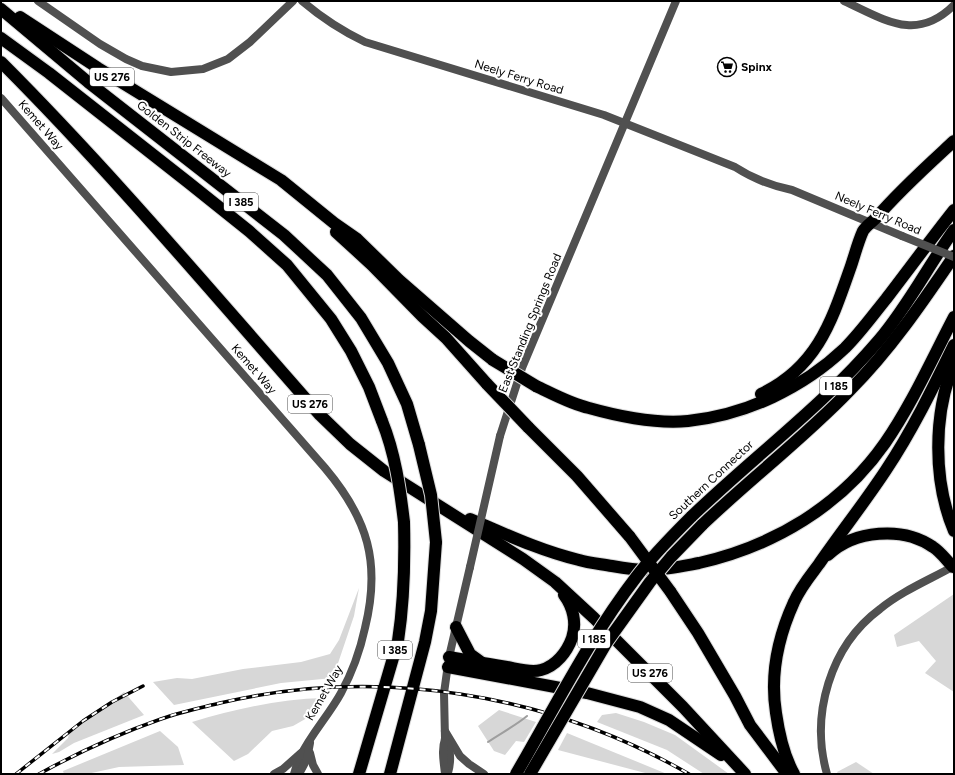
<svg xmlns="http://www.w3.org/2000/svg" width="955" height="775" viewBox="0 0 955 775" font-family="Figtree,sans-serif">
  <style>
    .green { fill: #d7d7d7 }
    .lines { fill: none; stroke-linecap: round; stroke-linejoin: round }
    .stream { stroke: #9e9e9e; stroke-width: 2 }
    .motorway-casing { stroke: #dbdbdb; stroke-width: 14 }
    .minor { stroke: #505050; stroke-width: 8 }
    .tertiary { stroke: #505050; stroke-width: 8 }
    .motorway { stroke: #000; stroke-width: 12 }
    .rail-casing { stroke: #000; stroke-width: 3.5 }
    .rail { stroke: #fff; stroke-width: 2; stroke-dasharray: 6; stroke-linecap: butt }
    .motorway-bridge-casing { stroke: #dbdbdb; stroke-width: 14; stroke-linecap: butt }
    .tertiary-bridge { stroke: #505050; stroke-width: 8 }
    .motorway-bridge { stroke: #000; stroke-width: 12 }
    .labels { text-anchor: middle; stroke-width: 4; stroke-linejoin: round; paint-order: stroke }
    .shield { fill: #fff; stroke: #4c4c4c; stroke-width: 1 }
    .shield-label { font-size: 11px; font-weight: bold; fill: #000 }
    .poi-label { font-size: 12px; font-weight: bold; fill: #000; stroke: #fff; text-anchor: start }
    .street-label { font-size: 12px; fill: #000; stroke: #fff }
  </style>
  <rect width="100%" height="100%" fill="#fff"/>
  <g class="green">
    <path d="M359,588L354,616L333,678L281,683L174,705L153,682L177,678L192,679L243,669L301,662L330,654L339,640Z"/>
    <path d="M954,594V692L925,673L936,661L919,641L897,647L894,635Z"/>
    <path d="M124,692L144,715L74,743L59,752L52,754L68,738L69,734Z"/>
    <path d="M324,698L307,718L293,726L272,731L248,754L234,761L192,722C235,709 279,699 324,698Z"/>
    <path d="M499,710L536,722L524,742L516,741L505,755L494,751L478,726Z"/>
    <path d="M616,713L644,722L675,735L729,774H704L667,750L597,722L602,715Z"/>
    <path d="M160,731L178,747L184,765L119,767L87,774H64L63,771Z"/>
    <path d="M567,733L667,774H649L558,750Z"/>
    <path d="M856,762L874,774H838L837,772Z"/>
  </g>
  <g class="lines">
    <path class="stream" d="M488,742C501,733 515,726 527,716"/>
    <g class="motorway-casing">
      <g id="motorway">
        <path d="M1,9L88,82L284,235L327,275L361,318L388,363L407,404L419,445"/>
        <path d="M20,17L98,68L281,180L334,223L357,239L399,280L469,341L493,360"/>
        <path d="M1,38L49,73L189,183L249,231L287,265L331,319L351,351L369,387L382,421"/>
        <path d="M1,62C113,174 215,296 320,415L350,444L384,471L523,559L555,582L594,618L683,707L745,774"/>
        <path d="M336,232L372,265L422,316L446,338L487,384"/>
        <path d="M954,364C933,414 933,481 954,531"/>
        <path d="M536,386C553,394 571,404 589,408C621,417 655,424 688,421C746,415 803,388 845,348C860,333 873,315 886,299C909,269 931,239 954,210"/>
        <path d="M761,394C818,367 832,320 851,266C855,254 858,242 863,231C866,226 872,222 876,218C900,190 927,166 954,141"/>
        <path d="M528,427L577,476L630,537"/>
        <path d="M691,517C752,458 823,406 879,340C908,306 928,266 954,230"/>
        <path d="M470,519C505,534 541,551 579,560C589,563 601,564 612,566C623,568 636,570 648,570C665,570 683,566 699,563C774,546 841,506 885,443C912,404 932,359 954,317"/>
        <path d="M702,525C750,479 804,438 850,390C890,350 922,303 954,256"/>
        <path d="M828,555C854,530 903,526 933,547C941,552 946,560 953,567"/>
        <path d="M670,591L698,633L735,696L750,725L787,774"/>
        <path d="M456,627L470,654L481,662"/>
        <path d="M449,657C469,661 488,664 507,667C518,669 531,673 541,670C556,666 567,652 572,638C577,623 573,607 564,595"/>
        <path d="M448,667L587,693L640,707L669,720L721,755"/>
        <path d="M359,774L398,641C404,602 405,562 404,522"/>
        <path d="M390,774L425,642L431,611L436,542"/>
        <path d="M794,774C784,756 779,734 776,713C770,675 778,637 794,602C800,588 810,576 819,564C841,532 865,502 886,470C912,431 933,388 954,345"/>
      </g>
    </g>
    <g class="minor">
      <path d="M38,1L100,44L126,59L142,66L171,72L203,69L228,59L250,42L293,1"/>
      <path d="M844,1C884,19 916,43 954,5"/>
    </g>
    <g class="tertiary">
      <path d="M302,1C322,18 342,31 365,42L604,115L735,167C752,178 772,186 792,190L902,236"/>
      <path d="M1,98L325,468C368,519 381,563 365,628C360,651 352,673 341,693C329,715 311,734 300,757C297,762 296,768 294,774"/>
      <path d="M500,436L522,368L676,1"/>
      <path d="M445,731L460,756L469,764L484,774"/>
      <path d="M445,739C451,749 451,762 448,773"/>
      <path d="M310,753L313,765L318,774"/>
      <path d="M274,774L283,769L301,753"/>
      <path d="M299,774L307,759L310,743"/>
      <path d="M445,774C444,763 441,750 445,739L444,693L449,657L470,567"/>
      <path d="M827,774C810,715 830,646 880,609C902,591 929,580 954,566"/>
    </g>
    <use href="#motorway" class="motorway"/>
    <g class="rail-casing">
      <g id="rail">
        <path d="M16,774L83,721L112,702L143,686"/>
        <path d="M39,774C79,752 118,734 161,719C180,712 200,708 220,703C379,666 548,693 689,774"/>
      </g>
    </g>
    <use href="#rail" class="rail"/>
    <g class="motorway-bridge-casing">
      <g id="motorway-bridge">
        <path d="M493,360L536,386"/>
        <path d="M487,384L528,427"/>
        <path d="M382,421C395,453 400,488 404,522"/>
        <path d="M419,445L431,495L436,542"/>
        <path d="M630,537L670,591"/>
        <path d="M516,774C555,707 590,637 637,576C653,555 672,536 691,517"/>
        <path d="M530,774L607,642L650,582L671,557L702,525"/>
      </g>
    </g>
    <g class="tertiary-bridge">
      <path d="M902,236L954,257"/>
      <path d="M470,567L500,436"/>
    </g>
    <use href="#motorway-bridge" class="motorway-bridge"/>
  </g>
  <defs>
    <g id="supermarket-ring" transform="scale(1)"><circle r="9.5" fill="#fff" stroke="#000" stroke-width="1.5"/><path d="M-6-5.5h2.5l.6 2H6L4.5 2H-2.5L-4.4-4H-6ZM-1.5 3.2a1.3 1.3 0 1 0 .1 0ZM3 3.2a1.3 1.3 0 1 0 .1 0Z" fill="#000"/></g>
  </defs>
  <g fill-rule="evenodd">
    <use href="#supermarket-ring" x="727" y="67"/>
  </g>
  <g class="labels">
    <g class="shield">
      <rect x="90" y="68" width="44" height="18" rx="3"/>
      <rect x="224" y="193" width="34" height="18" rx="3"/>
      <rect x="820" y="377" width="32" height="18" rx="3"/>
      <rect x="288" y="395" width="44" height="18" rx="3"/>
      <rect x="578" y="630" width="32" height="18" rx="3"/>
      <rect x="378" y="641" width="34" height="18" rx="3"/>
      <rect x="628" y="664" width="44" height="18" rx="3"/>
    </g>
    <g class="shield-label">
      <text x="112" y="81">US 276</text>
      <text x="241" y="206">I 385</text>
      <text x="836" y="390">I 185</text>
      <text x="310" y="408">US 276</text>
      <text x="594" y="643">I 185</text>
      <text x="395" y="654">I 385</text>
      <text x="650" y="677">US 276</text>
    </g>
    <g class="poi-label">
      <text x="741" y="71">Spinx</text>
    </g>
    <g class="street-label">
      <text transform="translate(519 77) rotate(17)" y="4">Neely Ferry Road</text>
      <text transform="translate(41 125) rotate(49)" y="4">Kemet Way</text>
      <text transform="translate(184 139) rotate(38)" y="4">Golden Strip Freeway</text>
      <text transform="translate(878 213) rotate(23)" y="4">Neely Ferry Road</text>
      <text transform="translate(530 323) rotate(-68)" y="4">East Standing Springs Road</text>
      <text transform="translate(254 369) rotate(49)" y="4">Kemet Way</text>
      <text transform="translate(711 480) rotate(-43)" y="4">Southern Connector</text>
      <text transform="translate(324 693) rotate(-60)" y="4">Kemet Way</text>
    </g>
  </g>
  <rect width="955" height="775" fill="none" stroke="#000000" stroke-width="4"/>
</svg>
